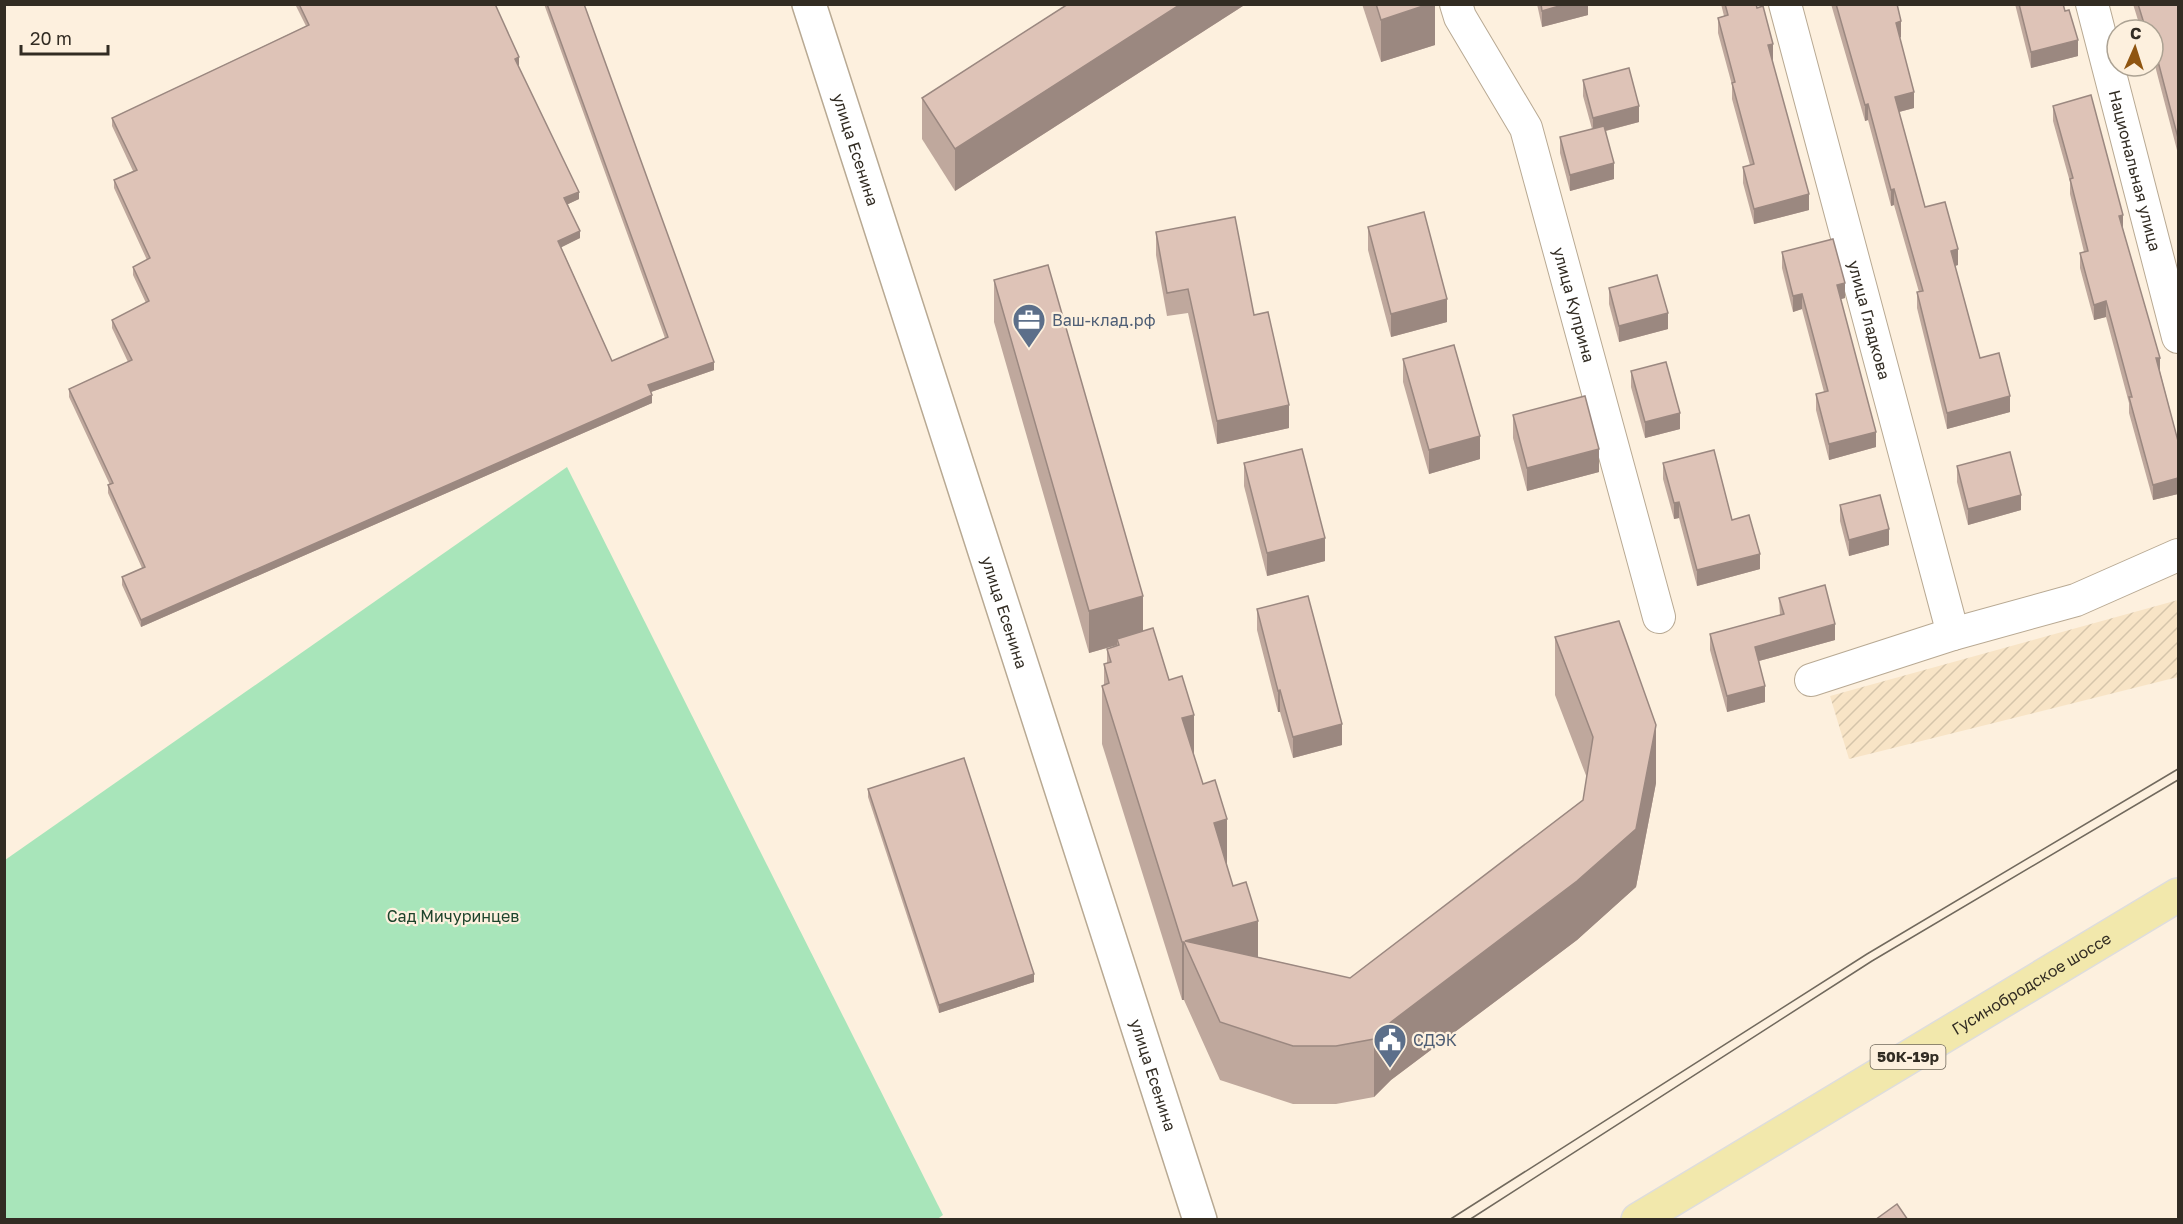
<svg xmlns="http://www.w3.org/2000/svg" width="2183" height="1224" viewBox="0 0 2183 1224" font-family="'Golos Text',sans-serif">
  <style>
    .industrial { fill: url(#industrial-furrows) }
    .garden { fill: #a8e5ba }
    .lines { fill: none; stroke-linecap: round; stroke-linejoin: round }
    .minor-casing { stroke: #b8a993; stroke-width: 34 }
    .tertiary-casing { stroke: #b8a993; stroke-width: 36 }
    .primary-casing { stroke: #dedddc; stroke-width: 36 }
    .minor { stroke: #fff; stroke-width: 32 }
    .tertiary { stroke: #fff; stroke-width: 33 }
    .primary { stroke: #f2e8ac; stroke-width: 33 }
    .tram { stroke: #71695d; stroke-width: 1.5 }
    .wall { fill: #bfa89d }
    .shaded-wall { fill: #9b8880 }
    .building { fill: #dec3b7; stroke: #9b8880; stroke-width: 1.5 }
    .labels { text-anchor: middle; stroke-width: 4.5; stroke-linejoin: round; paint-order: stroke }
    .shield { fill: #fdf0de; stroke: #6f675b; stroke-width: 1.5 }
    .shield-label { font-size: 15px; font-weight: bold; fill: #322c23 }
    .street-label { font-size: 16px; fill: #322c23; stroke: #fdf0de }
    .service-label { font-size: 16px; fill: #4e5e75; stroke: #fdf0de; text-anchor: start }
    .park-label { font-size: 16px; fill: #1c432b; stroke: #fdf0de }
  </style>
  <defs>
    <pattern id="industrial-furrows" width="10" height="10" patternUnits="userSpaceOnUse" patternTransform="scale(1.5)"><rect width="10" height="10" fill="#f8e4c6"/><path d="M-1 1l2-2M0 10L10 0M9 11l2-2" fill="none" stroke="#d5c4aa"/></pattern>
  </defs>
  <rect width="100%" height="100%" fill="#fdf0de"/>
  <path class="industrial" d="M2178,600V677L1849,759L1830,696Z"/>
  <path class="garden" d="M567,467L943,1215L936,1220L5,1219V860Z"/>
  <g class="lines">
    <g class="minor-casing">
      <g id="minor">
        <path id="s1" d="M1456,4L1460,17L1526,128L1659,617"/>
        <path id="s2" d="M1785,4L1953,634"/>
        <path id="s3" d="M2092,4L2178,337"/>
        <path d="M1811,680L1953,634L2076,600L2178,555"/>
      </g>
    </g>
    <g class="tertiary-casing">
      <g id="tertiary">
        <path id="s4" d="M809,4L1200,1220"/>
      </g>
    </g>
    <g class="primary-casing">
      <g id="primary">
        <path id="s5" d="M1638,1220L2178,895"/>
      </g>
    </g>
    <use href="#minor" class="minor"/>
    <use href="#tertiary" class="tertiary"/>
    <use href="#primary" class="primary"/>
    <g class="tram">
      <path d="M1449,1220L1867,954L2178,769"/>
      <path d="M1469,1220L1872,961L2178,780"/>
    </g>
  </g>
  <g class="wall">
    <path d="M295,4H495L519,65L518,66L579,199L568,204L580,238L561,247L612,361L665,338L544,4H584L714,370L651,392L652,403L141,627L122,585V577L142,568L108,493V485H110L69,397V389L128,362L112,328V320L146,303L133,275V267L147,260L114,188V180L133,171L112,126V118L306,26Z"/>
    <path d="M1068,4H1246L955,191L922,139V98Z"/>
    <path d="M1362,4H1435V45L1381,62Z"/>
    <path d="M1537,4H1588V15L1542,27Z"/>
    <path d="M1721,4H1756L1773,60H1772L1809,210L1754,224L1743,183V167L1750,165L1732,99V85L1718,33V18L1724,16Z"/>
    <path d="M1831,4H1897L1901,37L1900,38L1914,108L1899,112L1925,207L1958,265L1955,266L1980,358L2010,412L1947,429L1917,308V292H1919L1894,205L1891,206L1868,120L1865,121Z"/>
    <path d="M2015,4H2063L2078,56L2031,68Z"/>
    <path d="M2133,4H2178V154L2153,58V30H2141Z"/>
    <path d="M1583,80L1639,122L1606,131L1614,179L1570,191L1560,153V137L1592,129L1583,96Z"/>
    <path d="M2053,106L2123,229L2178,441V494L2153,500L2129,413V403L2106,317L2094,320L2080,268V253L2084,252L2070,194V182L2053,121Z"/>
    <path d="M1368,227L1447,322L1391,337L1368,250Z"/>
    <path d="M1156,232L1254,315L1289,428L1217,444L1188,313L1167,316L1156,255Z"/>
    <path d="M1782,252L1845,298L1841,299L1876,447L1829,460L1816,410V394L1824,392L1802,309L1793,312L1782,268Z"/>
    <path d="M994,280L1143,631L1169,680L1194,755L1233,886L1258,957L1350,978L1583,800L1587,778L1555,695V637L1656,783L1636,887L1577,940L1391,1080L1374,1097L1336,1104H1293L1220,1080L1184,1000H1182L1102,744V686L1104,685V664L1107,663V649L1117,645L1089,653L994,322Z"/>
    <path d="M1609,288L1668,329L1619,342L1609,304Z"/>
    <path d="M1403,359L1480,459L1429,474L1403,382Z"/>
    <path d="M1631,371L1680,429L1645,438L1631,387Z"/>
    <path d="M1513,415L1599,472L1527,491L1513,438Z"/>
    <path d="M1244,463L1325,561L1267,576L1244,486Z"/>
    <path d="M1663,463L1732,520L1760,569L1697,586L1679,518L1674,519L1663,479Z"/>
    <path d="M1957,466L2021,510L1968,525L1957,482Z"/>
    <path d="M1840,505L1889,545L1849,556L1840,521Z"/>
    <path d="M1779,598L1835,640L1759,661L1765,702L1727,712L1710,650V634L1780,615Z"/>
    <path d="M1257,609L1342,745L1293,758L1280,712H1278L1257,630Z"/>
    <path d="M868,789L1034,982L939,1013L868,797Z"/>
  </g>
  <g class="shaded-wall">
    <path d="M1181,4H1246L955,191V149Z"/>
    <path d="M1429,4H1435V45L1381,62V20Z"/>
    <path d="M1566,4H1588V15L1542,27V11Z"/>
    <path d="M1901,21V37L1896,39V23Z"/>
    <path d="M2078,40V56L2031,68V52Z"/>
    <path d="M1773,44V60L1768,61V45Z"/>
    <path d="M519,57V65L515,67V59Z"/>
    <path d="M1914,92V108L1895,113V97Z"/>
    <path d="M1868,104V120L1865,121V105Z"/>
    <path d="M1639,106V122L1593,134V118Z"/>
    <path d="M1614,163V179L1570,191V175Z"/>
    <path d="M1894,189V205L1891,206V190Z"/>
    <path d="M579,192V199L564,206V198Z"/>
    <path d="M1809,194V210L1754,224V209Z"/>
    <path d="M2123,215V230L2119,216Z"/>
    <path d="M580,231V238L558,249V241Z"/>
    <path d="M1958,249V265L1951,267V251Z"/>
    <path d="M1845,283V298L1837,300V285Z"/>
    <path d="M1802,294V309L1793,312V296Z"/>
    <path d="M1447,299V322L1391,337V314Z"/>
    <path d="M2106,301V317L2094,320V305Z"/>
    <path d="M1668,313V329L1619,342V326Z"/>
    <path d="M2156,358H2160V373Z"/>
    <path d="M714,362V370L648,393V385Z"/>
    <path d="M652,395V403L141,627V620Z"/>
    <path d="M2010,396V412L1947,429V413Z"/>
    <path d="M1289,405V428L1217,444V421Z"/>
    <path d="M1680,413V429L1645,438V422Z"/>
    <path d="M1876,432V447L1829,460V444Z"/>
    <path d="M1480,436V459L1429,474V450Z"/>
    <path d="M1599,449V472L1527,491V468Z"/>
    <path d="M2178,478V494L2153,500V485Z"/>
    <path d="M2021,495V510L1968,525V509Z"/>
    <path d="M1679,502V518L1674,519V503Z"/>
    <path d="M1889,529V545L1849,556V540Z"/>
    <path d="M1325,538V561L1267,576V553Z"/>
    <path d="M1760,554V569L1697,586V570Z"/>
    <path d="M1143,596V638L1117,639V645L1089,653V611Z"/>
    <path d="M1835,624V640L1755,662V647Z"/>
    <path d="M1765,686V702L1727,712V696Z"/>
    <path d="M1280,690V712H1278V691Z"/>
    <path d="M1194,715V773L1182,718Z"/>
    <path d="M1342,724V745L1293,758V737Z"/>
    <path d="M1656,725V783L1636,887L1577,940L1391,1080L1374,1097V1039Z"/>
    <path d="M1227,819V877L1214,823Z"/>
    <path d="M1258,921V979L1185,941Z"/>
    <rect x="1182" y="942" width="2" height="58"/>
    <path d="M1034,974V982L939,1013V1005Z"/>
  </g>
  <g class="building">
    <path d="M299,4H495L519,57L515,59L579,192L564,198L580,231L558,241L612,361L668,337L547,4H584L714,362L648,385L652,395L141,620L122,577L145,567L108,485L113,483L69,389L132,360L112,320L149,301L133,267L150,258L114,180L137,170L112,118L309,25Z"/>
    <path d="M1068,4H1181L955,149L922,98Z"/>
    <path d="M1376,4H1429L1381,20Z"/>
    <path d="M1541,4H1566L1542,11Z"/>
    <path d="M1725,4H1756L1757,8L1763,6L1773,44L1768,45L1809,194L1754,209L1743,167L1754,164L1732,83L1735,82L1718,18L1728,15Z"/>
    <path d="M1836,4H1897L1901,21L1896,23L1914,92L1895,97L1925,207L1945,202L1958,249L1951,251L1980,358L1999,353L2010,396L1947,413L1917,292L1923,291L1894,189L1891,190L1868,104L1865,105Z"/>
    <path d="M2019,4H2063L2065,11L2069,10L2078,40L2031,52Z"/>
    <path d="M2138,4H2178V138L2153,42V30H2146Z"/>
    <path d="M1629,68L1639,106L1593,118L1583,80Z"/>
    <path d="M2091,95L2123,215L2119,216L2160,358H2156L2178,441V478L2153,485L2129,397H2132L2106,301L2094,305L2080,253L2088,251L2070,179L2073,178L2053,106Z"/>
    <path d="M1604,126L1614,163L1570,175L1560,137Z"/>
    <path d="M1424,212L1447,299L1391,314L1368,227Z"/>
    <path d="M1235,217L1254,315L1268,312L1289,405L1217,421L1188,289L1167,293L1156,232Z"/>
    <path d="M1833,239L1845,283L1837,285L1876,432L1829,444L1816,394L1828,391L1802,294L1793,296L1782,252Z"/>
    <path d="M1048,265L1143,596L1089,611L994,280Z"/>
    <path d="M1657,275L1668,313L1619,326L1609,288Z"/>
    <path d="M1454,345L1480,436L1429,450L1403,359Z"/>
    <path d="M1666,362L1680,413L1645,422L1631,371Z"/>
    <path d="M1585,396L1599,449L1527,468L1513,415Z"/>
    <path d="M1302,449L1325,538L1267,553L1244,463Z"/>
    <path d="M1714,450L1732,520L1749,515L1760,554L1697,570L1679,502L1674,503L1663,463Z"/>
    <path d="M2010,452L2021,495L1968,509L1957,466Z"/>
    <path d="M1880,495L1889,529L1849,540L1840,505Z"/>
    <path d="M1825,585L1835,624L1755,647L1765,686L1727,696L1710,634L1784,614L1779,598Z"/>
    <path d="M1308,596L1342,724L1293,737L1280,690L1278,691L1257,609Z"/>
    <path d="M1619,621L1656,725L1636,829L1577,881L1391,1022L1374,1039L1336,1046H1293L1220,1022L1184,942H1182L1102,686L1109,683L1104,664L1111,662L1107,649L1119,645L1117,639L1153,628L1169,680L1182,676L1194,715L1182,718L1203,784L1215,780L1227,819L1214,823L1233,886L1246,882L1258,921L1185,941L1350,978L1583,800L1593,737L1555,637Z"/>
    <path d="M964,758L1034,974L939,1005L868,789Z"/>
    <path d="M1897,1204L1908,1220H1875Z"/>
  </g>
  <defs>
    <g id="office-pin" transform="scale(1.725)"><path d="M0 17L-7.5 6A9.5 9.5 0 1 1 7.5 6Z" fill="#5c6f8a" stroke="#fdf0de"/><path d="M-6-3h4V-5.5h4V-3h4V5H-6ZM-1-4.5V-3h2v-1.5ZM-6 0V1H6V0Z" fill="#fff"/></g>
    <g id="civic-pin" transform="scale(1.725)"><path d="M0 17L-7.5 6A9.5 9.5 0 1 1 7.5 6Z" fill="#5c6f8a" stroke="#fdf0de"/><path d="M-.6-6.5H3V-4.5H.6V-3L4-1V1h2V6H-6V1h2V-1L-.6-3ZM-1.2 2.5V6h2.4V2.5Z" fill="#fff"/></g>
  </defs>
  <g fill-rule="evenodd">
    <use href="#office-pin" x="1029" y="320"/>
    <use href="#civic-pin" x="1390" y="1040"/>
  </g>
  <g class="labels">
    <rect class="shield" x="1870.5" y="1045" width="75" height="24" rx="4.5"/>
    <g class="shield-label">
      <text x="1908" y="1062">50К-19р</text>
    </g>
    <g class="street-label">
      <text dy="6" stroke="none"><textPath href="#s4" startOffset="153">улица Есенина</textPath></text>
      <text dy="6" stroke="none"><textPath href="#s3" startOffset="172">Национальная улица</textPath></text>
      <text dy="6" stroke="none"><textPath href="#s1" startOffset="326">улица Куприна</textPath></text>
      <text dy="6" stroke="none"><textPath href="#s2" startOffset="327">улица Гладкова</textPath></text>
      <text dy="6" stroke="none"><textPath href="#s4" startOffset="639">улица Есенина</textPath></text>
      <text dy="6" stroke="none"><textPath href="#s5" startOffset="459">Гусинобродское шоссе</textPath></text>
      <text dy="6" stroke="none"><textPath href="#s4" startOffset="1125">улица Есенина</textPath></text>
    </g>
    <g class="service-label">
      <text x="1052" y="326">Ваш-клад.рф</text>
      <text x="1413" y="1046">СДЭК</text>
    </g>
    <g class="park-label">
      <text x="453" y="922">Сад Мичуринцев</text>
    </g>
  </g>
  <rect width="2183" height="1224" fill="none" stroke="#322c23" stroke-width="12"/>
  <g transform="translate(2135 48) rotate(3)"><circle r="28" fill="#fdf0de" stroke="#aca293" stroke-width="1.5"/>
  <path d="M0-4.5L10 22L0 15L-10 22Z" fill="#8f5511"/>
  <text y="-9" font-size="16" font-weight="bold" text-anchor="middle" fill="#322c23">С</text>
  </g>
  <path d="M21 45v9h87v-9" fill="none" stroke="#322c23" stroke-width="3"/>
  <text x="30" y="45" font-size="18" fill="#322c23" stroke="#fdf0de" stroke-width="4.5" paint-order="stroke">20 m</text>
</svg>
